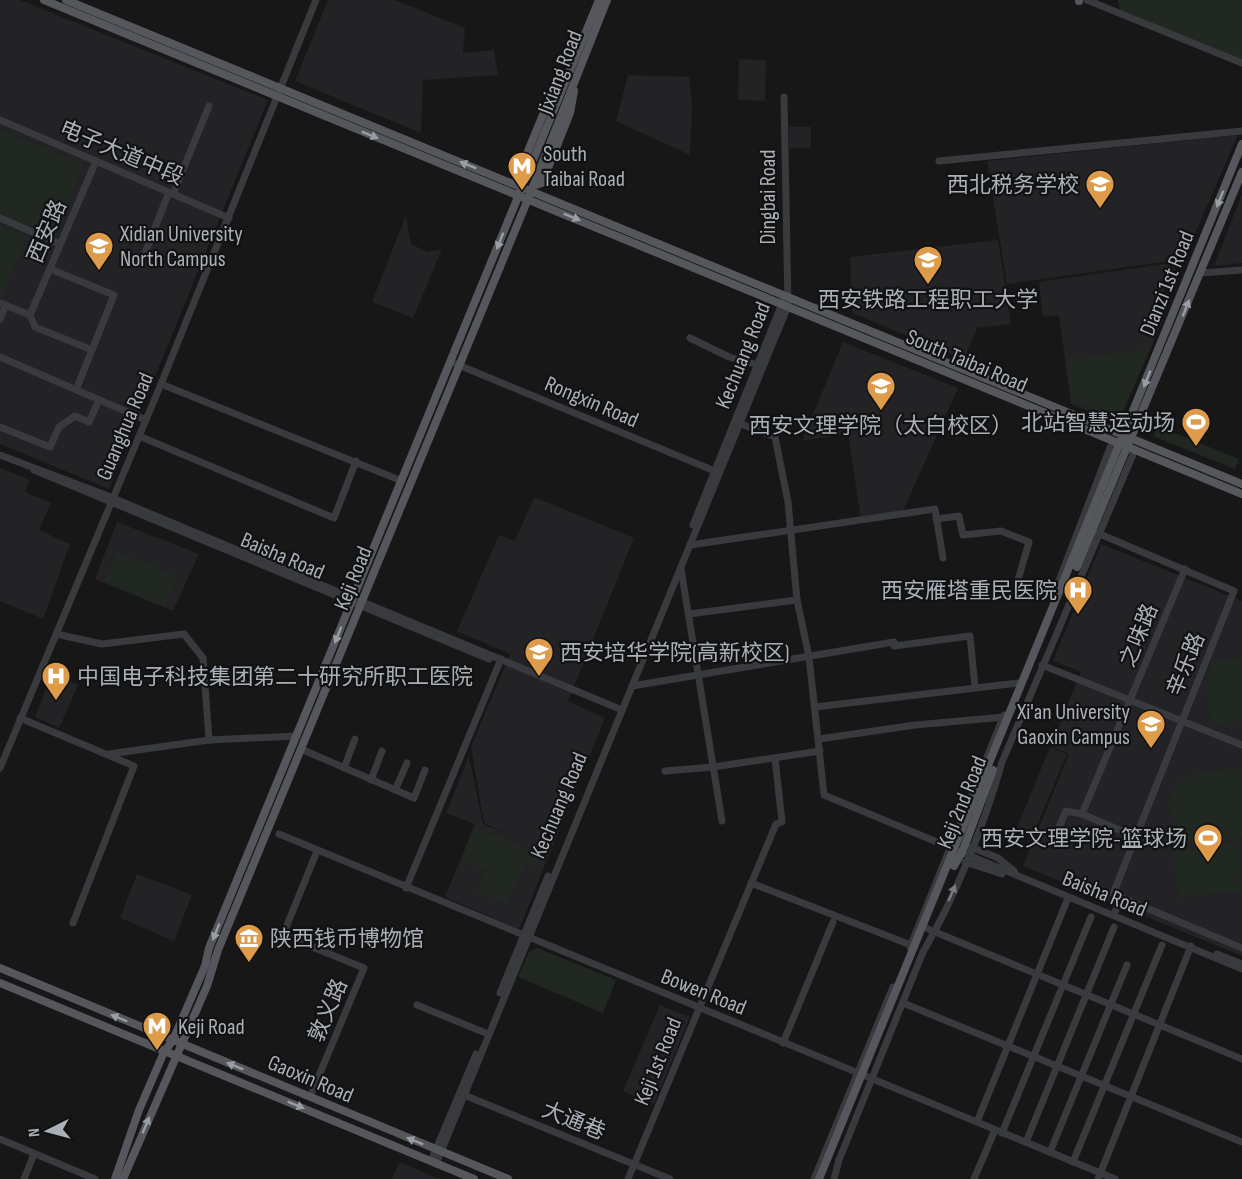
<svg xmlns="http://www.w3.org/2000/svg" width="1242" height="1179" viewBox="0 0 1242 1179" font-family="'Sofia Sans Condensed','Noto Sans SC',sans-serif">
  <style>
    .built { fill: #232325 }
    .green { fill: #212821 }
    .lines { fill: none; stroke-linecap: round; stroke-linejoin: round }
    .minor { stroke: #383a3d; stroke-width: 7 }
    .major { stroke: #55575c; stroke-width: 8 }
    .oneway { fill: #999ea5 }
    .oneway2 { fill: #777b80 }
    .labels { text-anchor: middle; stroke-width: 4.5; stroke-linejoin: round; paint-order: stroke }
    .street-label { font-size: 22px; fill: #aab0b7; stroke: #121213 }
    .poi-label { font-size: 22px; fill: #aab0b7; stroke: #121213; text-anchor: start }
  </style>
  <rect width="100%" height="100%" fill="#171718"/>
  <g class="built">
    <path d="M0,0H20L268,100L109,489L0,444Z"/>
    <path d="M328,0H395L465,28L463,53L494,50L498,75L423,80L421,133L295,81Z"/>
    <path d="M739,59L766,60L765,101L738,100Z"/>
    <path d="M628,75L689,77L692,105L690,155L616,121Z"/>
    <rect x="789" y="127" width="22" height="21"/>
    <path d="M1238,135L1184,259L1007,284L987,161Z"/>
    <path d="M1242,194V263L1214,266Z"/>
    <path d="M406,215L411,244L428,252L442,249L413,318L372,302Z"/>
    <path d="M998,240L1011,324L977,328L964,359L852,313L850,257Z"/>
    <path d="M1178,262L1161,297L1163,320L1120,419L1113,421L1071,404L1059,315L1043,317L1039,282Z"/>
    <path d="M843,342L958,388L902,513L861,520L848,433L802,441Z"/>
    <path d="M0,468L30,480L25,492L51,503L39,530L70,544L43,619L0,601Z"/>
    <path d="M534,497L634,538L568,701L605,718L519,929L445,897L475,824L446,813L469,756L483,824L510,835L484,823L471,747L510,654L457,631L499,535L515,541Z"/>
    <path d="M117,522L199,554L173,611L95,579Z"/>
    <path d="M1101,544L1242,601V956L1023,866L1069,754L1051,746L1081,672L1053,661Z"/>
    <path d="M52,674L78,685L59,728L35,717Z"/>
    <path d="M1050,747L1067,754L1033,835L1017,828Z"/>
    <path d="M137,874L192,895L174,941L120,918Z"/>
    <path d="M660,1005L690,1017L654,1104L623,1091Z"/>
    <path d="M399,1162L440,1179H392Z"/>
  </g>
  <g class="green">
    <path d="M1118,0H1242V60L1120,10Z"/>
    <path d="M0,130L84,164L54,236L0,213Z"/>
    <path d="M0,225L27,236L1,299L0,298Z"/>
    <path d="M1149,349L1121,416L1116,418L1073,401L1067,360Z"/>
    <path d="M1157,426L1239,459L1235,469L1153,436Z"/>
    <path d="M118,552L178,576L165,607L105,582Z"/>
    <path d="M1242,657V721L1211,724L1205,686L1213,668L1212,661Z"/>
    <path d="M1242,768V838L1181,846C1180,840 1181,832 1178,827C1174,819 1170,815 1169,805C1168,769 1218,771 1242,768Z"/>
    <path d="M475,827L541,855L536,867L525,863L507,904L477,891L486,870L462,860Z"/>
    <path d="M1238,843L1242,890L1179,898L1173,852Z"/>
    <path d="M537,948L616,980L603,1013L518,977L529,952Z"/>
  </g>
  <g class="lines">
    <g class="minor">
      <path d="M1087,0L1242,63"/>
      <path d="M0,120L229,218"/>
      <path d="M939,161L1242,131"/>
      <path d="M173,194L209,106"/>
      <path d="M0,218L60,244"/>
      <path d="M145,253L169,192"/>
      <path d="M50,269L114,295L76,390"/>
      <path d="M1200,273L1242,270"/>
      <path d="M0,303L30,315L35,327L92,350"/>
      <path d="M30,315L96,161"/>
      <path d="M0,319L6,305"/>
      <path d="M690,338L729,357L758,365"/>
      <path d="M0,357L146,420"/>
      <path d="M456,364L717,472"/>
      <path d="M161,384L402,481"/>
      <path d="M741,424L775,437L788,502L797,600L809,657L824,795L1242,969"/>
      <path d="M0,427L50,447L59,427L75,416L89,422L99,400"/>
      <path d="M139,436L334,518L356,461"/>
      <path d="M0,455L103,494L622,710"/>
      <path d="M34,470L489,659"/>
      <path d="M936,519L959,516L963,535L1001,531L1029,542L1018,580"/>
      <path d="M693,525L783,301"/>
      <path d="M1095,532L1234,591L1113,894L1242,948"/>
      <path d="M690,545L935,509L943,558"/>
      <path d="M681,569L722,821"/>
      <path d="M1055,591L1113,440"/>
      <path d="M689,614L797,600"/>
      <path d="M56,634L102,644L184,634L203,658L209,740"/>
      <path d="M1042,665L1242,745"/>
      <path d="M632,686L894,642V646L970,636L975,687"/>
      <path d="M815,707L1018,683"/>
      <path d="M20,718L134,766L73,923"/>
      <path d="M819,739L915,725L1004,717"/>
      <path d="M301,749L414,798L425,770"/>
      <path d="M109,754L209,740L297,736"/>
      <path d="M0,768L161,384L316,0"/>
      <path d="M344,768L355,739"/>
      <path d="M665,771L713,767L820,751"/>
      <path d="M371,780L382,751"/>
      <path d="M395,790L407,763"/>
      <path d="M1082,814L1185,569"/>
      <path d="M279,834L1115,1179"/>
      <path d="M1056,834L1066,811L1082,814L1136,837"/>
      <path d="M971,847L998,858L1014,871"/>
      <path d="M965,862L1002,874"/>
      <path d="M751,883L911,945"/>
      <path d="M406,888L501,659"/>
      <path d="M1115,912L1121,897"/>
      <path d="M928,929L1242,1059"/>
      <path d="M910,947L1004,715"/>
      <path d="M1217,954L1242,964"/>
      <path d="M500,993L548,876"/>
      <path d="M903,1003L1242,1142"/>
      <path d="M417,1005L488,1034"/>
      <path d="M783,1043L833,922"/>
      <path d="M464,1095L670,1179"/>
      <path d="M310,1097L364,968L283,935L317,851"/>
      <path d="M977,1122L1068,898"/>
      <path d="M1002,1133L1091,917"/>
      <path d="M0,1139L95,1179"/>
      <path d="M1026,1142L1114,927"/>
      <path d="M1050,1152L1127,965"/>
      <path d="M431,1161L476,1054"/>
      <path d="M1073,1162L1162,945"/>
      <path d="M436,1164L788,306L784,97"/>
      <path d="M24,1179L34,1154"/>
      <path d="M628,1179L776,824L782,822L775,758"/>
      <path d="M814,1179L893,987"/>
      <path d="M834,1179L839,1160L923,952C955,898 985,823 1002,762L1135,450"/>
      <path d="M974,1179L995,1130"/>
      <path d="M1098,1179L1191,946"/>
    </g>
    <g class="major">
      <path d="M44,0L1242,494"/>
      <path d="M66,0L1242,484"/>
      <path d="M1079,1V0"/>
      <path d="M523,184L519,173L549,100L563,82"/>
      <path d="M533,186L542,183L570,113L574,91"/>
      <path d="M1077,567L1242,172"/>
      <path d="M954,866L963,850L993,770"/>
      <path d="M0,968L508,1179"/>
      <path d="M0,983L474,1179"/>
      <path d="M115,1179L139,1110L164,1052L173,1040L205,966L209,948L599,0"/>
      <path d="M123,1179L207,986L218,950L528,199L607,0"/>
      <path d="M819,1179L1242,144"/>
    </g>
  </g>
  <defs><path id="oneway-solid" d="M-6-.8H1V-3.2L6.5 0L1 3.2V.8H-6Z" transform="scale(1.5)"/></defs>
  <g class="oneway">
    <use href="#oneway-solid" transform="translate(370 135) rotate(22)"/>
    <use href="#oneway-solid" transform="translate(468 165) rotate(-158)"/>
    <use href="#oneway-solid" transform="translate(1220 199) rotate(112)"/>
    <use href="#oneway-solid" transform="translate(572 217) rotate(22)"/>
    <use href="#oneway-solid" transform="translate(500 241) rotate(112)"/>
    <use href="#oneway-solid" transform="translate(1186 308) rotate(-68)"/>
    <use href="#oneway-solid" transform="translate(1147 379) rotate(112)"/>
    <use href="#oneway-solid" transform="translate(338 635) rotate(112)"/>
    <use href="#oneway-solid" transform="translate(216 932) rotate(112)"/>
    <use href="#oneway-solid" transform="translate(119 1018) rotate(-157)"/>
    <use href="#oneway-solid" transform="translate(235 1066) rotate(-158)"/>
    <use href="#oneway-solid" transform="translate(296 1105) rotate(22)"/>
    <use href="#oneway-solid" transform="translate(146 1125) rotate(-67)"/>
    <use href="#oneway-solid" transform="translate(415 1141) rotate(-158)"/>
  </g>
  <use class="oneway2" href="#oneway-solid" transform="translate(952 893) rotate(-67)"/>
  <defs>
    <g id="metro-pin" transform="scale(1.5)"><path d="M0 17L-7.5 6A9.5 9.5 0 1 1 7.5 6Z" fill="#de9b49" stroke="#121213"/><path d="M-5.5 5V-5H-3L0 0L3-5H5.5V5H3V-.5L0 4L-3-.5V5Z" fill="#fff"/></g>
    <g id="university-pin" transform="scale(1.5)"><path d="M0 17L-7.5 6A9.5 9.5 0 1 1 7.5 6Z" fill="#de9b49" stroke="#121213"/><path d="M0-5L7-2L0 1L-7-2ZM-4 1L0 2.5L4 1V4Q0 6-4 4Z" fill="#fff"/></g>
    <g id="stadium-pin" transform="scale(1.5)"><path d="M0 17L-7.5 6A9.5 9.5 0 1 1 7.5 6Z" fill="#de9b49" stroke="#121213"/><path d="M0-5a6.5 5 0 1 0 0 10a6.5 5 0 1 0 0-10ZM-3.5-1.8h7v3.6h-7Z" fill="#fff"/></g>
    <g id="hospital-pin" transform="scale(1.5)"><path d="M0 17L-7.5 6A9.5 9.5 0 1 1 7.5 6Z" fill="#de9b49" stroke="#121213"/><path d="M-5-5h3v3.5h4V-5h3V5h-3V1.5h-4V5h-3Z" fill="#fff"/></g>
    <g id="museum-pin" transform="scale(1.5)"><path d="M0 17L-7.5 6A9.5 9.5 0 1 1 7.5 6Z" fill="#de9b49" stroke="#121213"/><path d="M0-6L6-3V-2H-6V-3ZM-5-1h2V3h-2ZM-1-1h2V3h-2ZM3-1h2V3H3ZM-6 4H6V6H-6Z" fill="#fff"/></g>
  </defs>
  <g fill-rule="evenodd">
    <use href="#metro-pin" x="522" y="166"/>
    <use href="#university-pin" x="1100" y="184"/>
    <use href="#university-pin" x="99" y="246"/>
    <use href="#university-pin" x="928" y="260"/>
    <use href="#university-pin" x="881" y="386"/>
    <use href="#stadium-pin" x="1196" y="422"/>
    <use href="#hospital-pin" x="1078" y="590"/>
    <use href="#university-pin" x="539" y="652"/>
    <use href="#hospital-pin" x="56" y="676"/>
    <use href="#university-pin" x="1151" y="724"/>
    <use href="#stadium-pin" x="1208" y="838"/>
    <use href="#museum-pin" x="249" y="938"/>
    <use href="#metro-pin" x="157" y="1026"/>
  </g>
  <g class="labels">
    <g class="street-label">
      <text transform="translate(559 72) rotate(-69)" y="8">Jixiang Road</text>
      <text transform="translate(122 152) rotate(23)" y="8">电子大道中段</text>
      <text transform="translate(767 197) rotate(-90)" y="8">Dingbai Road</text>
      <text transform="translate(46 231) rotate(-67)" y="8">西安路</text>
      <text transform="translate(1166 283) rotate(-68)" y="8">Dianzi 1st Road</text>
      <text transform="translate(742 355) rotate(-68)" y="8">Kechuang Road</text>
      <text transform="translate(967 360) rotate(23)" y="8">South Taibai Road</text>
      <text transform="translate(592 401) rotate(23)" y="8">Rongxin Road</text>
      <text transform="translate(124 426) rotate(-67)" y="8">Guanghua Road</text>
      <text transform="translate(283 555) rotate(23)" y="8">Baisha Road</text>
      <text transform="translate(352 578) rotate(-68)" y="8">Keji Road</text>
      <text transform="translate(1138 635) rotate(-68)" y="8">之味路</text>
      <text transform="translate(1185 664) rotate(-68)" y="8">辛乐路</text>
      <text transform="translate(961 802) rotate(-68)" y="8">Keji 2nd Road</text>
      <text transform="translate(558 805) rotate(-67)" y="8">Kechuang Road</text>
      <text transform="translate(1105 893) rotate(22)" y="8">Baisha Road</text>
      <text transform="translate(704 991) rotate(22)" y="8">Bowen Road</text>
      <text transform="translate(327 1010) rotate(-67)" y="8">敦义路</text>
      <text transform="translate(657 1061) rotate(-68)" y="8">Keji 1st Road</text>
      <text transform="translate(311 1078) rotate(23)" y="8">Gaoxin Road</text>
      <text transform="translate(574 1120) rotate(22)" y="8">大通巷</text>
    </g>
    <g class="poi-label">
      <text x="543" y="161">South<tspan x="543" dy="25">Taibai Road</tspan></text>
      <text x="1079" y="192" text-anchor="end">西北税务学校</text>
      <text x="120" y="241">Xidian University<tspan x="120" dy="25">North Campus</tspan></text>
      <text x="928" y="307" text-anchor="middle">西安铁路工程职工大学</text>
      <text x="1175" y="430" text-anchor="end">北站智慧运动场</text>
      <text x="881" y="433" text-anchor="middle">西安文理学院（太白校区）</text>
      <text x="1057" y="598" text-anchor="end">西安雁塔重民医院</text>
      <text x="560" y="660">西安培华学院(高新校区)</text>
      <text x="77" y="684">中国电子科技集团第二十研究所职工医院</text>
      <text x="1130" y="719" text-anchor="end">Xi'an University<tspan x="1130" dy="25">Gaoxin Campus</tspan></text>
      <text x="1187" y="846" text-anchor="end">西安文理学院-篮球场</text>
      <text x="270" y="946">陕西钱币博物馆</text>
      <text x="178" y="1034">Keji Road</text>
    </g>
  </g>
  <g transform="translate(48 1131) rotate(264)" stroke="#121213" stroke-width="4.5" paint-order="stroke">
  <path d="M0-4.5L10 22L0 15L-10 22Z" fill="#aab0b7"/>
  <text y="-9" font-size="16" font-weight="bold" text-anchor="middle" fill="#aab0b7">N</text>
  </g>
</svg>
